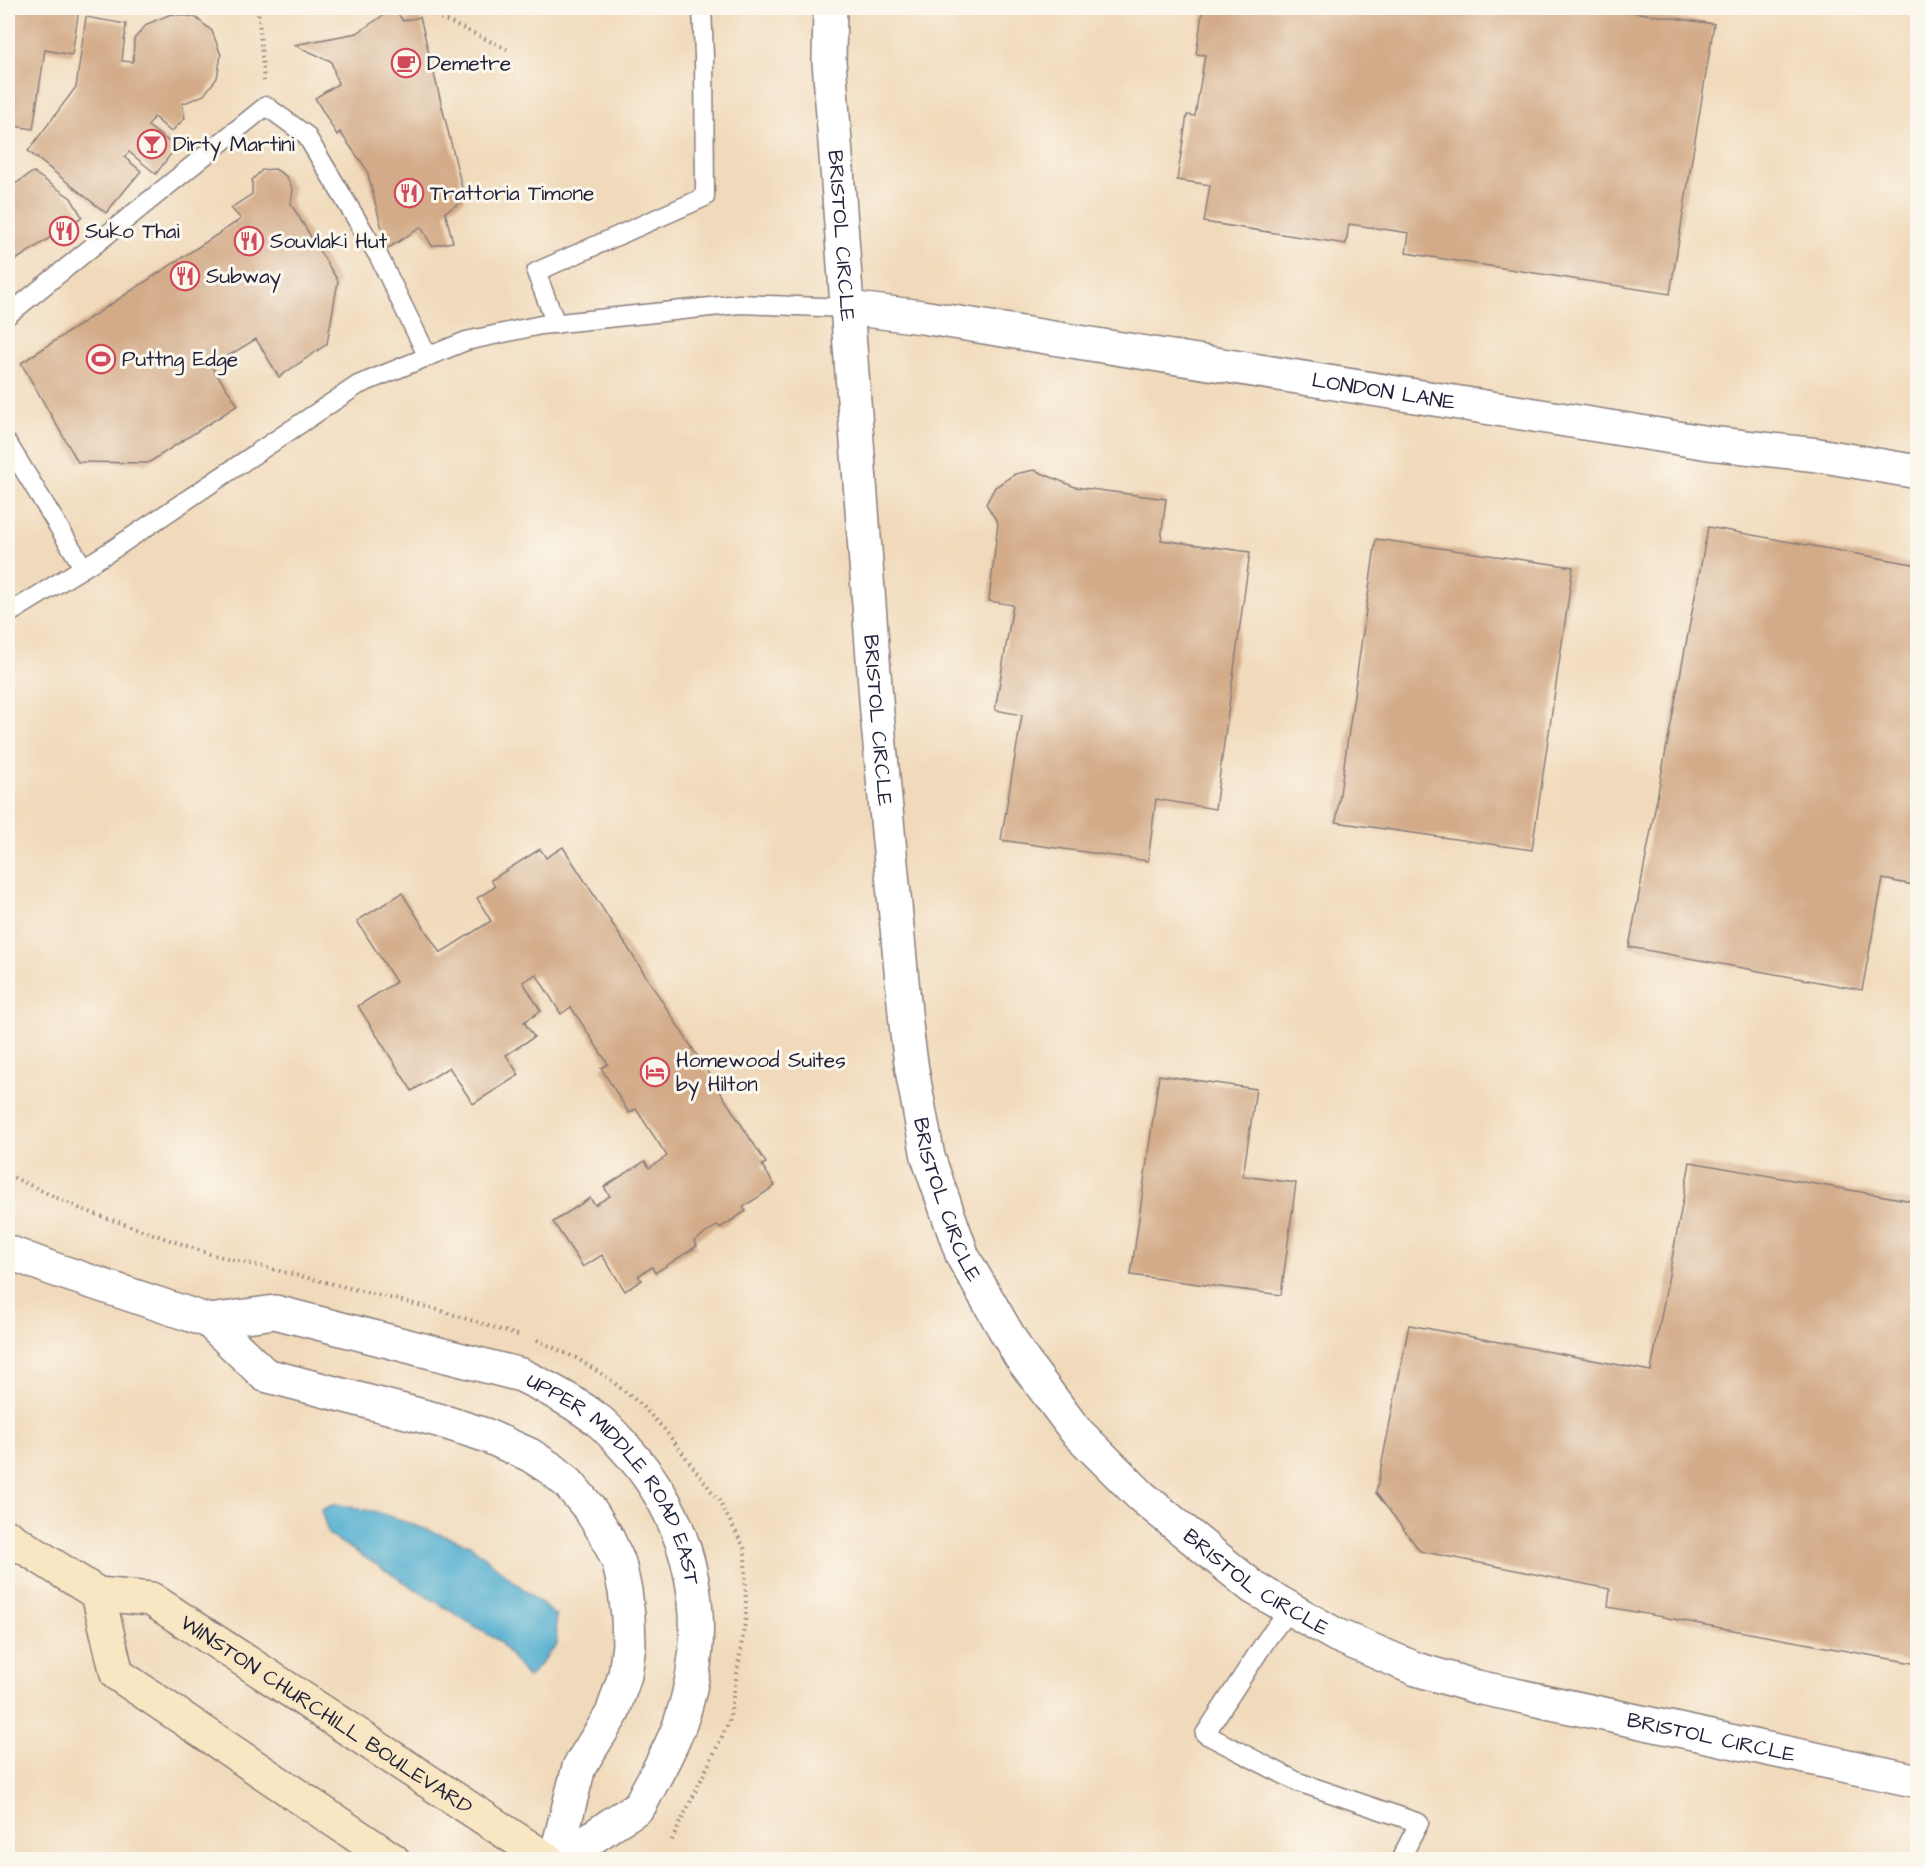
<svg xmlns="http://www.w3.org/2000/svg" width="1925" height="1867" viewBox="0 0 1925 1867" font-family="'Architects Daughter',sans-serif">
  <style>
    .water { fill: #51aecf; stroke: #3a6885; stroke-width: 1.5 }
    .building { fill: #d3ab88 }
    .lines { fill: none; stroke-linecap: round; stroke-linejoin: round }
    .service-casing { stroke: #8a7e7b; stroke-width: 21 }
    .minor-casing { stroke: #8a7e7b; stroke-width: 36 }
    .tertiary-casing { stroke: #8a7e7b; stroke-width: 36 }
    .secondary-casing { stroke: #8a7e7b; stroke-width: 36 }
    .path { stroke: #8a7e7b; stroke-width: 4; stroke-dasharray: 1.5 4.5; stroke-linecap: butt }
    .service { stroke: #fff; stroke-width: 18 }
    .minor { stroke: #fff; stroke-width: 33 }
    .tertiary { stroke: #fff; stroke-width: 33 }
    .secondary { stroke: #f9e7c3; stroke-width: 33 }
    .labels { text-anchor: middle; stroke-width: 6; stroke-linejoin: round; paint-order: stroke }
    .poi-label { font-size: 21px; fill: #22223b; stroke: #fbf7ec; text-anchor: start }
    .street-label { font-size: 21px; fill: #22223b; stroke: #fbf7ec }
  </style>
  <rect width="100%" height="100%" fill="#fbf7ec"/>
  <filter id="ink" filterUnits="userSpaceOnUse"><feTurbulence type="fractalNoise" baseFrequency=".0167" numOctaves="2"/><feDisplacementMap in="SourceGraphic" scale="12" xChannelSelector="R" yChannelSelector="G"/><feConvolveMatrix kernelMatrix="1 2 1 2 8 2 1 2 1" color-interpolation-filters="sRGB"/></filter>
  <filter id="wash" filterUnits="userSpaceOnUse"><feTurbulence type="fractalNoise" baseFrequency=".008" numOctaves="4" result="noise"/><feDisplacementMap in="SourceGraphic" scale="24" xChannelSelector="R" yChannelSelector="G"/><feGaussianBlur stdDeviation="1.35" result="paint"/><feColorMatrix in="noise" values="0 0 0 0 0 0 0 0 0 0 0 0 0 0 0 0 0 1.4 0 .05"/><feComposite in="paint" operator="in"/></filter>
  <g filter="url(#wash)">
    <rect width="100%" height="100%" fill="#f1dabb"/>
    <path class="water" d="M335,1504L380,1513L470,1545L556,1616L557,1644L528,1678L499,1641L329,1535L321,1510Z"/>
    <g id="blocks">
      <g class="building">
        <path d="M8,8H79L72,55L45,50L33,129L8,125Z"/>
        <path d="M394,8L403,21L420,17L465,200L445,212L453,242L432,246L421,227L387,249L367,170L340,132L337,135L315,98L338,84L331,61L294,45L357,33Z"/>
        <path d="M1203,8H1605L1714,24L1670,294L1406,253L1409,233L1349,224L1346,244L1204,222L1210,185L1177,180L1187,115L1195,116L1205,55L1196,54Z"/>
        <path d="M171,14L195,17L212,31L221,55L217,78L204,95L182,104L185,118L171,132L154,117L148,126L176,147L156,174L129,152L124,157L141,171L106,213L28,151L76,87L86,17L126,24L122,61L133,62L134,39L147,24Z"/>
        <path d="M275,169L286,176L293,189L291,204L338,281L327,344L279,377L256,339L211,366L238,405L148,463L78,462L21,363L241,219L231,208L252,194V180L262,170Z"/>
        <path d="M33,172L71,198L82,217L8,265V189Z"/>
        <path d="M1034,470L1075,487L1166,499L1161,540L1250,552L1215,809L1156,799L1148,861L1001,840L1022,715L995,710L1013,605L989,601L998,523L986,504L995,487L1015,474Z"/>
        <path d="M1708,527L1918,565V886L1883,879L1862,990L1629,947Z"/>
        <path d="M1376,539L1573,567L1532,850L1336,822Z"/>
        <path d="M563,847L766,1163L762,1165L775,1186L743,1207L746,1211L720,1228L718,1225L694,1241L697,1246L655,1273L652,1267L638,1276L642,1280L625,1291L602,1255L583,1267L553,1222L590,1198L595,1205L610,1196L604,1187L645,1161L649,1168L667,1156L636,1109L629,1113L601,1068L608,1064L571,1007L561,1014L536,974L523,982L541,1011L524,1022L534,1037L506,1055L519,1075L473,1104L449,1067L412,1091L358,1006L396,982L357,921L402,893L440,953L491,921L477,898L495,887L491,880L540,849L546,858Z"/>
        <path d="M1159,1075L1256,1089L1243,1176L1296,1183L1281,1295L1131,1275Z"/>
        <path d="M1690,1162L1918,1202V1664L1608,1607L1610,1589L1420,1551L1376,1493L1409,1325L1651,1371Z"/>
      </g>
    </g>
  </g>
  <g filter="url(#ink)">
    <use href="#blocks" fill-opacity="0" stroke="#8a7e7b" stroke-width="1.5"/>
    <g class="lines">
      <g class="service-casing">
        <g id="service">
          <path d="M8,315L266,106L306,135L379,257L428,357"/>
          <path d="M556,324L536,272L705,197L704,56L702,8"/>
          <path d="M8,444L83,567"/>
          <path d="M8,614L112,550L358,385L466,341L541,325L739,304L848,308"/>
          <path d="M1289,1610L1267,1639L1205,1734L1298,1782L1419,1823L1400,1860"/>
        </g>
      </g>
      <g class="minor-casing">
        <g id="minor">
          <path id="s1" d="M848,308L922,317L1709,443L1818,455L1918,472"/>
        </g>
      </g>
      <g class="tertiary-casing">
        <g id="tertiary">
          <path id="s2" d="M830,8L829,61L877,713L907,1034L912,1070L928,1157L963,1257L1020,1356L1075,1430L1141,1496L1254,1588L1336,1635L1416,1669L1477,1687L1918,1781"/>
          <path d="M8,1252L53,1269L209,1321L265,1375L438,1420L485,1435L530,1455L553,1470L569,1484L589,1508L606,1535L619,1563L625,1591L628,1616L629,1645L625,1675L612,1714L579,1767L555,1860"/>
          <path id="s3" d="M209,1321L275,1312L521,1375C548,1388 575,1402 599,1421C609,1429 618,1440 627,1450C695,1525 713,1626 681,1721C673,1744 661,1765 650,1786C646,1792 643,1801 639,1806C631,1813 621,1818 612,1824C595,1836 577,1848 560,1860"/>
        </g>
      </g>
      <g class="secondary-casing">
        <g id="secondary">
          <path id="s4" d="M8,1537L98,1594L151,1599L548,1860"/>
          <path d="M98,1594L117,1674L393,1860"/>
        </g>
      </g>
      <g class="path">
        <path d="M258,8L264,81"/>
        <path d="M401,8H405"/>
        <path d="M419,8L507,49"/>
        <path d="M8,1175L81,1209L210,1254L435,1309L521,1336"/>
        <path d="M537,1340L578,1359L608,1378L638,1402L665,1430L719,1501L745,1549L746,1617L729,1722L671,1842"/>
      </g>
      <use href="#service" class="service"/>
      <use href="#minor" class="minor"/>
      <use href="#tertiary" class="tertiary"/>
      <use href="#secondary" class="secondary"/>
    </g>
  </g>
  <defs>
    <g id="cafe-ring" transform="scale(1.5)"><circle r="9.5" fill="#fbf7ec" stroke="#d1495b" stroke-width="1.5"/><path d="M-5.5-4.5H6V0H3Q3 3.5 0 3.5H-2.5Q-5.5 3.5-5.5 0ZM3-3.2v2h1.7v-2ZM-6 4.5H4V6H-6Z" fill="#d1495b"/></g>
    <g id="bar-ring" transform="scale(1.5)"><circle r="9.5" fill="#fbf7ec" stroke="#d1495b" stroke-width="1.5"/><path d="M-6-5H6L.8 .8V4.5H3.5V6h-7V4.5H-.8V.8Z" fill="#d1495b"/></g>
    <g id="restaurant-ring" transform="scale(1.5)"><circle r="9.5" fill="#fbf7ec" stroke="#d1495b" stroke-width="1.5"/><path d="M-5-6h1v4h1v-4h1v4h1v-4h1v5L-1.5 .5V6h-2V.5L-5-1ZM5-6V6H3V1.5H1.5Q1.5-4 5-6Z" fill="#d1495b"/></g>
    <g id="stadium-ring" transform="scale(1.5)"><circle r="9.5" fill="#fbf7ec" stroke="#d1495b" stroke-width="1.5"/><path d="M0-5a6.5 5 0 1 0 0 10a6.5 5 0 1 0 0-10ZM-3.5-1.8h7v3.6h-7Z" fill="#d1495b"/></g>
    <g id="hotel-ring" transform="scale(1.5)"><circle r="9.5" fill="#fbf7ec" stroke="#d1495b" stroke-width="1.5"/><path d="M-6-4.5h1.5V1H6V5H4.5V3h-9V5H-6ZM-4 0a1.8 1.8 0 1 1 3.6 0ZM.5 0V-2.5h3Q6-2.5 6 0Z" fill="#d1495b"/></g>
  </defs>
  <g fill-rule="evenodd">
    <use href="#cafe-ring" x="406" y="63"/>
    <use href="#bar-ring" x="152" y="144"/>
    <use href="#restaurant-ring" x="409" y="193"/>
    <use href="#restaurant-ring" x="64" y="231"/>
    <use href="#restaurant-ring" x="249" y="241"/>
    <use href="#restaurant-ring" x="185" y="276"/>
    <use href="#stadium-ring" x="101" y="359"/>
    <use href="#hotel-ring" x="655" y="1072"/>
  </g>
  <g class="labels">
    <g class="poi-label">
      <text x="427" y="70">Demetre</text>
      <text x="173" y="151">Dirty Martini</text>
      <text x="430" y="200">Trattoria Timone</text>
      <text x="85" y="238">Suko Thai</text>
      <text x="270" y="248">Souvlaki Hut</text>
      <text x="206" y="283">Subway</text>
      <text x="122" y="366">Puttng Edge</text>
      <text x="676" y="1067">Homewood Suites<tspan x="676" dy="24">by Hilton</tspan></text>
    </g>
    <g class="street-label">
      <text dy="7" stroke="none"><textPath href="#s2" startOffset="228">BRISTOL CIRCLE</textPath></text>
      <text dy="7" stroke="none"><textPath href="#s1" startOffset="542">LONDON LANE</textPath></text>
      <text dy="7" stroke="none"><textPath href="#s2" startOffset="714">BRISTOL CIRCLE</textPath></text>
      <text dy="7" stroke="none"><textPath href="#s2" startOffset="1200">BRISTOL CIRCLE</textPath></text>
      <text dy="7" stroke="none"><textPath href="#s3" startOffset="466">UPPER MIDDLE ROAD EAST</textPath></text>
      <text dy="7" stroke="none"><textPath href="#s2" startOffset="1704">BRISTOL CIRCLE</textPath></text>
      <text dy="7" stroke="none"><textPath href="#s4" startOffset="370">WINSTON CHURCHILL BOULEVARD</textPath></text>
      <text dy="7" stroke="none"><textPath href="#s2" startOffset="2190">BRISTOL CIRCLE</textPath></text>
    </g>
  </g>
  <rect width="1925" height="1867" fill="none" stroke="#fbf7ec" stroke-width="30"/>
</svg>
